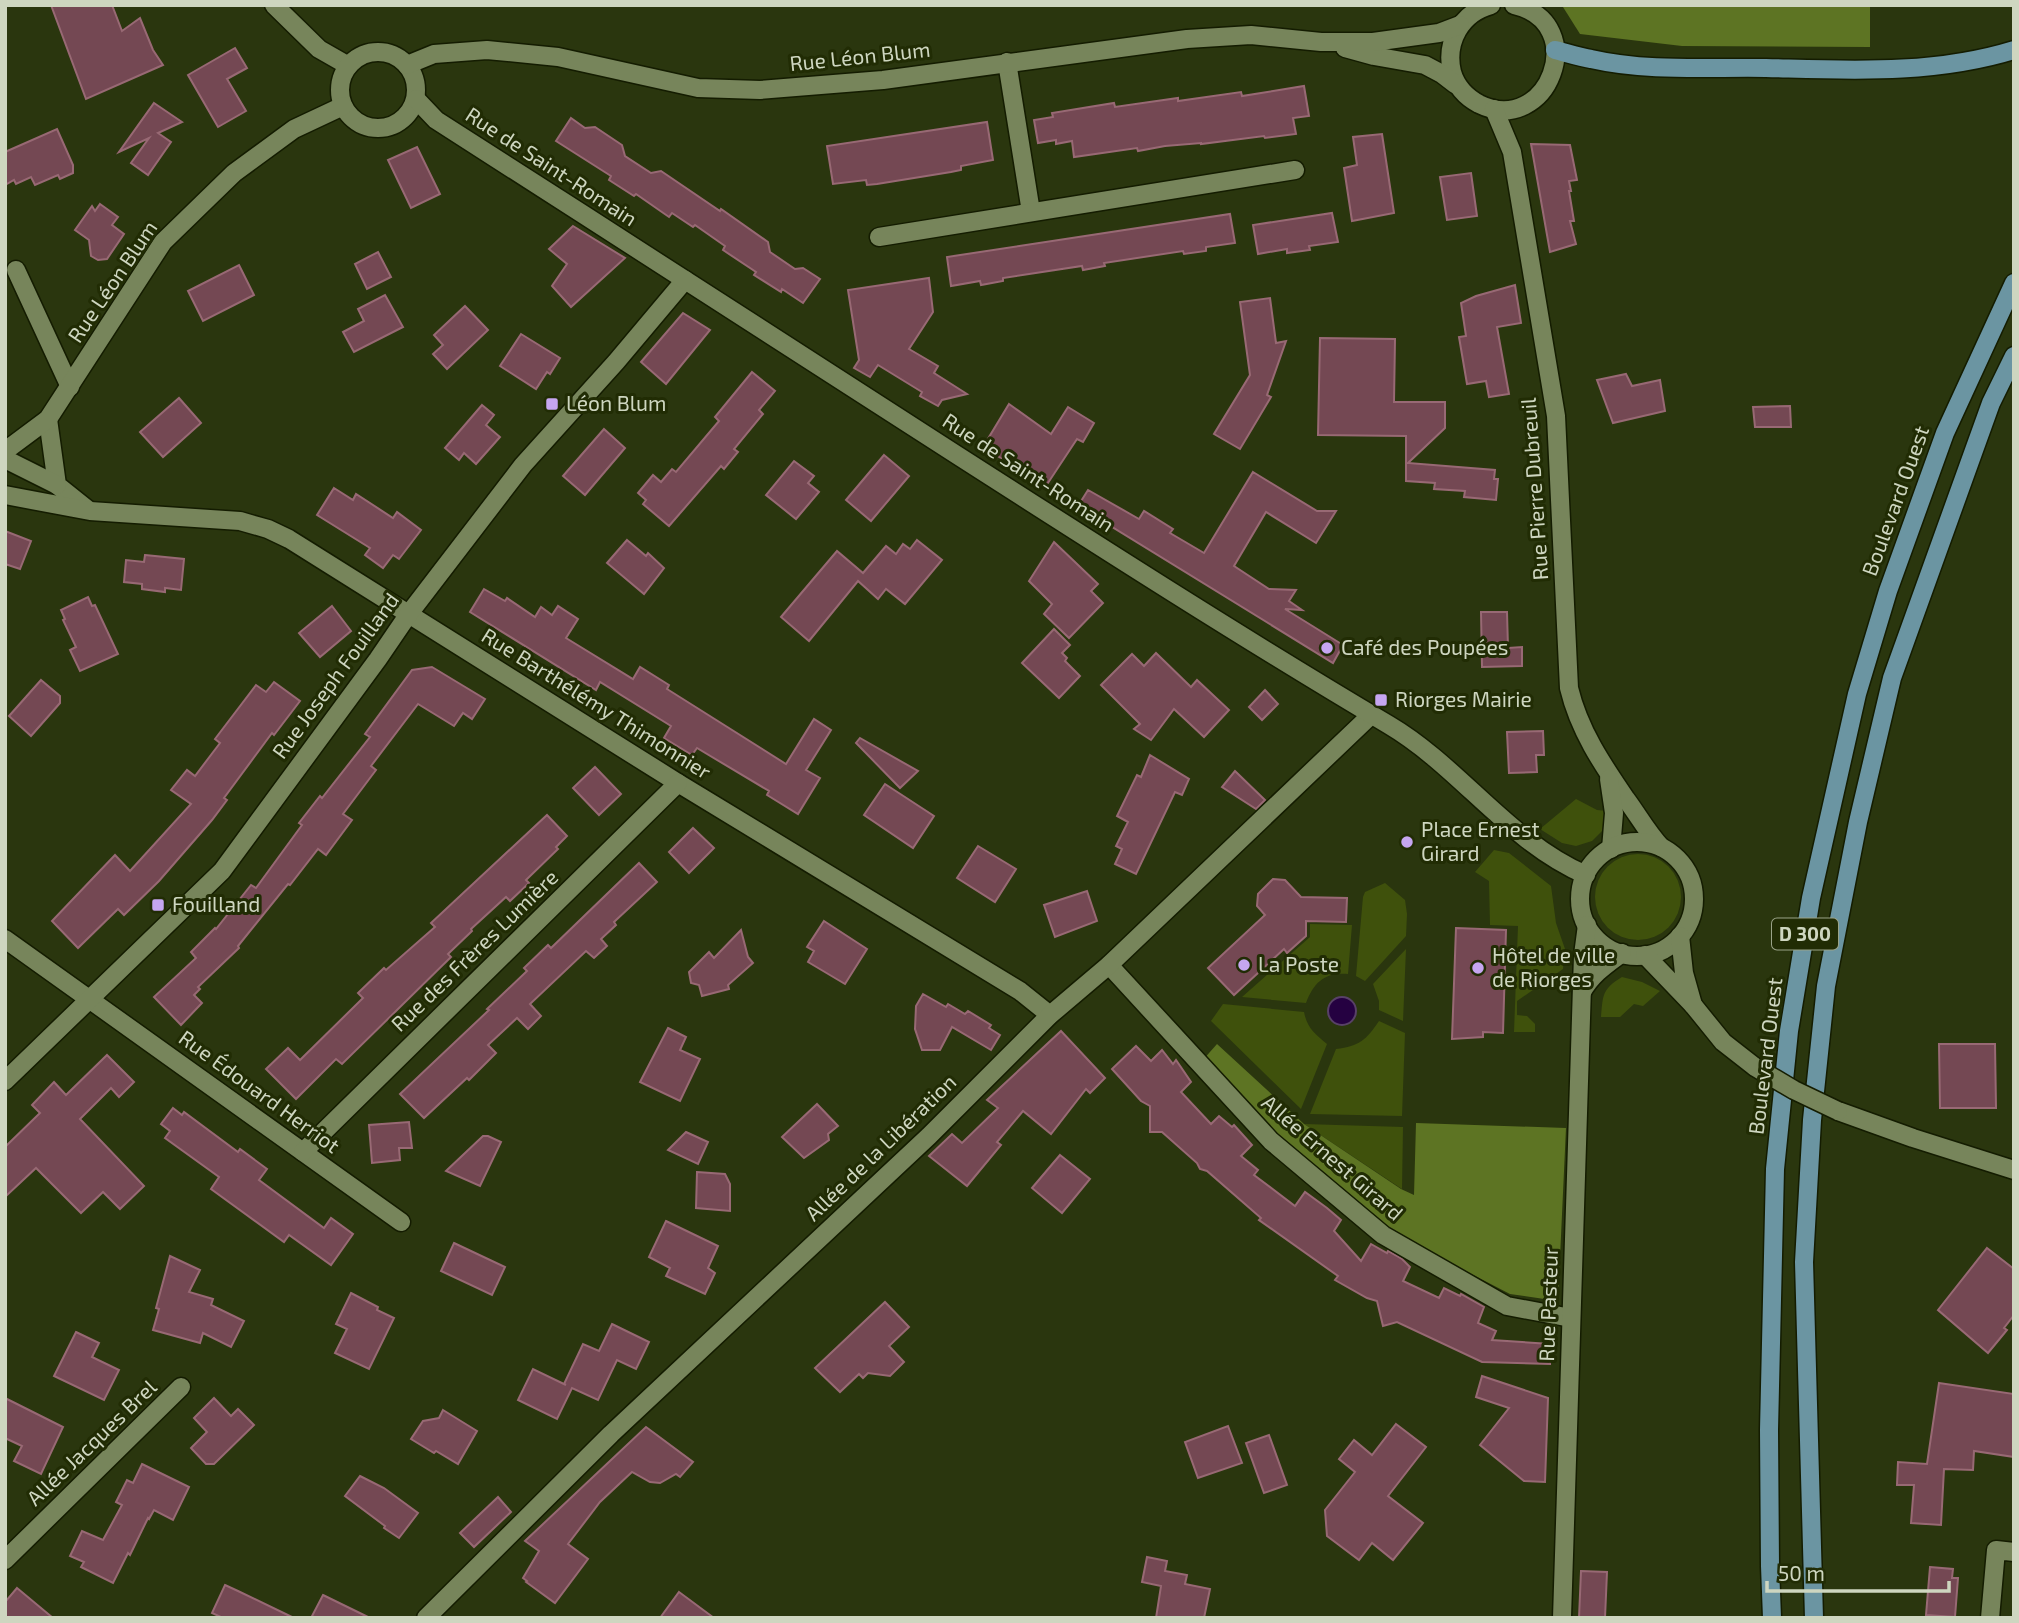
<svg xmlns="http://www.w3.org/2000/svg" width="2019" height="1623" viewBox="0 0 2019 1623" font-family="'Exo 2',sans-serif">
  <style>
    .green { fill: #3f510c }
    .forest { fill: #5d7423 }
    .water { fill: #250141; stroke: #584167; stroke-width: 2 }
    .building { fill: #744853; stroke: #986974; stroke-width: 2 }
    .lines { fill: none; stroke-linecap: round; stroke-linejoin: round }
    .minor-casing { stroke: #141c01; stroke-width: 21 }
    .tertiary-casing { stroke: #141c01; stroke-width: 21 }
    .primary-casing { stroke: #141c01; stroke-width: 21 }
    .minor { stroke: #77855b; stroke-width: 18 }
    .tertiary { stroke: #77855b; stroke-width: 18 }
    .primary { stroke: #6b95a2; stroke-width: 18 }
    .tertiary-bridge-casing { stroke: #141c01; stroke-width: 21; stroke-linecap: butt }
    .tertiary-bridge { stroke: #77855b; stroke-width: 18 }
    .poi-dot { fill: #c6a6f0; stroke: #212c04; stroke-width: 2.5 }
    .labels { text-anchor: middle; stroke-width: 6; stroke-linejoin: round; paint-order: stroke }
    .shield { fill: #212c04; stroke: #9aa388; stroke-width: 2 }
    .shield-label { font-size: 19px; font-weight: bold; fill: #ced6c0 }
    .street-label { font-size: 21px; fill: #ced6c0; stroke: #212c04 }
    .poi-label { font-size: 21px; fill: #ced6c0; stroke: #212c04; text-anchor: start }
  </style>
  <rect width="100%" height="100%" fill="#2a360e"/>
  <g class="green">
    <path d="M1576,799L1597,810L1607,811L1603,830L1592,841L1576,846L1562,843L1540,829Z"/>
    <path d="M1494,850L1509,853L1551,886L1556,923L1565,949L1563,969L1517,1001V1015L1527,1016L1535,1024V1032H1514L1518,926L1490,925L1489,881L1475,872Z"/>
    <circle cx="1638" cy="897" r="43"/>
    <path d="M1385,883L1405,900L1407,914L1406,936L1365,981L1356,976L1363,897L1365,892Z"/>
    <path d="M1310,924L1352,925L1348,974C1325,972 1314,982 1306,1003L1242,997L1310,937Z"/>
    <path d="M1406,949L1403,1021L1379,1010V1001L1373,984Z"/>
    <path d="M1622,977L1642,982L1660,991L1643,1006L1634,1004L1620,1017H1601C1603,995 1602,989 1622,977Z"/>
    <path d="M1223,1004L1304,1012C1307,1028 1315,1034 1327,1044L1301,1109L1211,1021Z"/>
    <path d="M1379,1021L1405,1033L1402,1116L1310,1114L1336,1049C1360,1046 1366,1040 1379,1021Z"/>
    <path d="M1304,1124L1403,1127L1402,1189Z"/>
  </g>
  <g class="forest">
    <path d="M1870,6V47L1682,46L1580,34L1563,7Z"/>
    <path d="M1217,1044L1304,1124L1401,1189L1414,1195L1416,1123L1566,1128L1558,1301L1510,1294L1386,1230L1293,1154L1202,1061Z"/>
  </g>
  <circle class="water" cx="1342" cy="1011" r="14"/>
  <g class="building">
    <path d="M51,5H112L122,31L140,18L153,50L163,65L86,99Z"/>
    <path d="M235,48L247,68L227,79L246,111L218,127L188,75Z"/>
    <path d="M1304,86L1309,116L1293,118L1296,134L1265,138L1264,136L1201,144V143L1165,146L1138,151L1137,148L1074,157L1072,141L1056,144V140L1038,143L1034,120L1053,117L1052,113L1114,103L1115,107L1178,98V101L1241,92L1242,96Z"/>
    <path d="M154,103L182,122L158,133L171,142L148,175L131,163L149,138L119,152Z"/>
    <path d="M571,118L585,128L595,127L622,145L625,156L651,173L661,171L720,211L721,209L768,242L770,252L795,269L803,268L820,279L803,303L782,289L781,292L754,275L756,272L723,250L725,246L695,225L693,227L672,213L669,217L636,194L634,196L609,180L611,176L556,141Z"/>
    <path d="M987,122L993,160L961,166V170L951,172L877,184L867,185L866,180L833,184L827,146Z"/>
    <path d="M57,129L73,165V173L60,179L58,175L35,185L31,177L16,184L14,180L5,185V152Z"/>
    <path d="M1382,134L1394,213L1352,221L1344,168L1357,165L1353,137Z"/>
    <path d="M1531,144L1570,145L1577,180L1569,181L1571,191H1569L1574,221H1570L1576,244L1550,252Z"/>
    <path d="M417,147L440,194L411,208L388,160Z"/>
    <path d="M1471,173L1477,216L1447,220L1440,177Z"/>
    <path d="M100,204L118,217L112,225L124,234L107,259L98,260L91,256L89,240L75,230L92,206L95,211Z"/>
    <path d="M1332,213L1338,242L1309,246L1310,250L1287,253V249L1258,254L1253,225Z"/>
    <path d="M1230,214L1235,243L1206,247V251L1184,254L1183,251L1104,263L1105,266L1083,270L1082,266L1003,278V281L981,285L980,281L951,286L947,257Z"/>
    <path d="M573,226L625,258L571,307L552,286L567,264L549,249Z"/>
    <path d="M378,252L391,277L367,289L355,264Z"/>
    <path d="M239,265L254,295L203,321L188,291Z"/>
    <path d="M929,278L933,312L909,349L938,366L934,373L967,394L942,400L938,406L920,396L922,392L878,365L870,377L854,368L859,360L848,290Z"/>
    <path d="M1515,285L1521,323L1497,327L1509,394L1489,397L1486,381L1467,384L1459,337L1466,336L1461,303L1476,296Z"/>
    <path d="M385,295L403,327L354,352L343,332L364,321L358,309Z"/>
    <path d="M1270,298L1276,343L1286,341L1267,395L1271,397L1240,449L1214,434L1250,375L1240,302Z"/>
    <path d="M465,306L488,330L447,369L433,354L443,345L434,335Z"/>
    <path d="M683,313L710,330L666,384L641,362Z"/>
    <path d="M521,334L560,358L550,374L547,372L536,389L500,366Z"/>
    <path d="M1320,338L1395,339L1394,402H1445V428L1408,463L1495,470L1494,479H1498L1496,500L1464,497L1465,491L1434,489L1435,483L1406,481V436L1318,435Z"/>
    <path d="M752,372L775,391L759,410L763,414L734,449L738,452L724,469L721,466L669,526L643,504L646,500L638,493L653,475L661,482L672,469L676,472L719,421L715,417Z"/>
    <path d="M1626,374L1632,386L1660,380L1665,411L1613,423L1597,380Z"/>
    <path d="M179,398L201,423L163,457L140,432Z"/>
    <path d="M1009,404L1051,434L1068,407L1094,423L1083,442L1077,439L1046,486L983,447Z"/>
    <path d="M482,405L494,415L486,425L500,437L476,464L464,453L459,460L445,448Z"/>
    <path d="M1790,406L1791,427H1755L1753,407Z"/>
    <path d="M604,429L625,448L585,495L563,476Z"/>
    <path d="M884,455L909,476L871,521L846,500Z"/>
    <path d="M794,461L814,476L808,483L819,492L796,519L766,495Z"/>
    <path d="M1253,472L1317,511H1336L1316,543L1266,512L1234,566L1269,589L1296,590L1289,601L1302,610L1285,609L1343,645L1333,663L1078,506L1088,490L1139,519L1144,511L1173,529L1170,533L1204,553Z"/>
    <path d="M334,488L353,500L356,494L393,518L397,512L421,530L399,559L393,555L383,568L365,555L370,548L317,515Z"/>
    <path d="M5,531L31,541L20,569L5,564Z"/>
    <path d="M627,540L646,556L648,553L664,568L644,594L607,563Z"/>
    <path d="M917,540L942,560L905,604L886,589L878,599L858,581L809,641L781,617L837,551L863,573L886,546L896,554L903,544L910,549Z"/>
    <path d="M1054,542L1098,584L1091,591L1103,603L1069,638L1044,614L1052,604L1029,581Z"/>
    <path d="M145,555L184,559L181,590L165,588V592L142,589V584L124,582L126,560L144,562Z"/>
    <path d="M484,589L505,601L507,598L535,617L541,607L552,615L558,606L578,619L566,638L633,679L640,667L669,685L667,689L786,764L814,719L831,730L806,770L820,778L798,814L767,795L769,791L697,748L692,755L664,738L671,726L600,682L596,690L470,612Z"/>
    <path d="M88,597L92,606L95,605L118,654L80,671L70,650L76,647L63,620L65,619L61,610Z"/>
    <path d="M332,606L351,631L320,657L299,633Z"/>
    <path d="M1481,612H1507L1508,648L1522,647V666L1482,667Z"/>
    <path d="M1054,629L1070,645L1062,653L1067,658L1065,661L1080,676L1059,698L1022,663Z"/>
    <path d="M1156,653L1191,687L1197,680L1229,710L1204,737L1174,709L1151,740L1134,729L1140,724L1101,685L1132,654L1144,666Z"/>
    <path d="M432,667L485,699L472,719L463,713L454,726L418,704L371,766L376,770L343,814L352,820L326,855L318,849L290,885L288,884L238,946L239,948L198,987L200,989L194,995L202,1003L181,1025L154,997L196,958L191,952L215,928L216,929L251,885L256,888L302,825L299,823L320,796L322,798L370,737L365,734L412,670Z"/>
    <path d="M41,680L60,696V703L31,736L9,716Z"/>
    <path d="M274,682L300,701L274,735L272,733L224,798L227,800L212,820L159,881L124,915L118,909L78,948L52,921L115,855L130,871L191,804L171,790L187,770L195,776L220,743L215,739L256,685L266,692Z"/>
    <path d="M1265,690L1278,704L1262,720L1249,707Z"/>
    <path d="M1543,731L1544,755H1536L1537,772L1509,773L1507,732Z"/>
    <path d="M860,738L918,771L900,788L856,743Z"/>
    <path d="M1150,755L1189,779L1182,795L1175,792L1136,874L1115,864L1122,849L1116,846L1128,822L1117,816L1137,775L1141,777Z"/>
    <path d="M595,767L621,794L599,815L573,788Z"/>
    <path d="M1235,771L1265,800L1256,809L1222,787Z"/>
    <path d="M885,784L934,816L913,848L864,815Z"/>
    <path d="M547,815L567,836L556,847L558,849L526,880L529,883L510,901L506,897L471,929L472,931L448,954L451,957L342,1064L336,1059L296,1099L266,1069L288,1048L300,1060L363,998L358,993L384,968L386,970L435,927L431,923Z"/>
    <path d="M693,828L714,848L689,873L669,852Z"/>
    <path d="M978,846L1016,869L995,902L957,878Z"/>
    <path d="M639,863L657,882L614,922L616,925L601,939L607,946L594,958L586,951L530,1004L541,1016L528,1029L517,1018L488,1045L496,1053L469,1080L467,1078L424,1118L400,1094L489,1010L487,1009L527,971L524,968L548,945L551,948Z"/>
    <path d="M1273,879L1285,880L1301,897L1347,898L1346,922L1306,921V936L1287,953L1284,949L1234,995L1208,968L1265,915L1257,906L1258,894Z"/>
    <path d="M1087,891L1097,921L1055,937L1044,905Z"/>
    <path d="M824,921L867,949L845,984L808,962L814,951L807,947Z"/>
    <path d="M1456,928L1506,930L1503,1033L1483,1032V1037L1452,1039Z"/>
    <path d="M741,930L748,957L753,963L728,985L729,989L702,996L699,985L691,983L689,972L709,952L714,958Z"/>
    <path d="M923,994L946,1007L948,1004L965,1014L968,1011L991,1025L989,1028L1000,1035L991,1050L952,1027L940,1050H922L915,1029L916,1006Z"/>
    <path d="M668,1028L686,1037L680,1050L700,1059L680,1101L640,1082Z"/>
    <path d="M1061,1031L1105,1078L1090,1093L1086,1089L1051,1134L1023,1111L997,1142L1001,1145L967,1186L929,1156L952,1134L962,1143L998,1108L987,1100Z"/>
    <path d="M1939,1044H1995L1996,1108H1940Z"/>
    <path d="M1136,1046L1151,1061L1162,1050L1173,1064L1176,1060L1191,1082L1181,1092L1211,1124L1219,1116L1232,1127L1234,1125L1252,1145L1241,1156L1258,1170L1254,1175L1295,1206L1305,1192L1327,1208L1341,1220L1334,1231L1361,1261L1371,1244L1387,1253L1388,1251L1402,1259L1410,1267L1403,1281L1439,1298L1444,1288L1460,1296L1461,1294L1484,1307L1478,1323L1496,1331L1492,1340L1550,1344V1364L1482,1362L1397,1322L1383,1326L1377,1301L1367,1298L1335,1280L1338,1276L1259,1220L1261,1218L1207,1171L1200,1169L1197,1163L1162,1132H1150V1106L1141,1101L1112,1069Z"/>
    <path d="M107,1055L134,1082L119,1097L111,1088L80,1119L144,1186L120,1209L103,1192L81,1213L36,1168L5,1197V1147L40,1113L32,1105L54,1082L66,1095Z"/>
    <path d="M817,1104L838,1126L828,1134L829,1140L804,1158L782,1137Z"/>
    <path d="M173,1108L182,1115L184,1112L238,1152L240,1149L267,1169L259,1180L324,1228L331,1218L353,1234L331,1265L289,1235L284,1242L211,1189L219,1177L165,1138L170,1131L161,1124Z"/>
    <path d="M409,1122L412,1148H399L400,1160L372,1163L369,1125Z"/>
    <path d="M686,1132L708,1142L698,1164L668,1150Z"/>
    <path d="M483,1136H488L501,1142L480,1186L446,1171Z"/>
    <path d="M1060,1155L1090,1179L1062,1213L1032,1188Z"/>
    <path d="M697,1172L725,1174L730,1184V1211L696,1208Z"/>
    <path d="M666,1221L718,1246L708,1268L715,1273L705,1294L666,1276L670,1268L649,1257Z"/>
    <path d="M454,1243L505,1267L492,1295L441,1271Z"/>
    <path d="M1987,1248L2014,1269V1315L2004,1328L2007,1330L2002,1336L1988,1353L1938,1310Z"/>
    <path d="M170,1256L200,1270L189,1292L213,1299L211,1305L244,1321L231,1347L203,1333L200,1343L153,1330L159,1309L156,1308Z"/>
    <path d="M351,1293L378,1307L377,1310L394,1318L369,1369L335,1353L347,1329L336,1324Z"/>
    <path d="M885,1302L909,1327L889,1346L904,1362L890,1376L868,1373L863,1378L859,1374L840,1392L815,1368Z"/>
    <path d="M612,1324L649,1342L636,1369L617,1360L598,1400L572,1388L557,1419L518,1400L533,1369L566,1385L564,1384L583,1344L599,1351Z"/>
    <path d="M76,1332L99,1343L92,1357L119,1370L104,1400L54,1376Z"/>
    <path d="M1482,1376L1548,1398L1545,1482L1524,1481L1480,1445L1509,1408L1476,1397Z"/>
    <path d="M1939,1383L2014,1394V1457L1974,1451L1973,1470L1944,1469L1941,1525L1911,1523L1914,1485H1897L1898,1462L1927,1464Z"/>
    <path d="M5,1398L63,1427L41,1474L14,1461L22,1446L5,1438Z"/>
    <path d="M214,1398L231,1416L238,1409L254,1425L214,1464H206L191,1448L207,1432L194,1418Z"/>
    <path d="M443,1410L477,1431L458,1464L436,1451L434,1453L411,1439L423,1421L439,1418Z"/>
    <path d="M1396,1424L1426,1447L1388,1496L1423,1523L1393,1560L1372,1543L1359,1560L1327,1536L1325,1510L1355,1472L1339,1459L1354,1440L1372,1455Z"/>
    <path d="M1228,1426L1242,1463L1198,1478L1185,1442Z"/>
    <path d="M646,1427L693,1462L680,1477L676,1474L660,1483L650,1482L632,1472L600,1502L568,1544L588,1559L555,1603L526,1582L527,1581L523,1578L539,1551L525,1541Z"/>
    <path d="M1269,1435L1287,1485L1264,1493L1246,1443Z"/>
    <path d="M142,1464L189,1487L173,1520L154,1510L149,1519L148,1518L130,1555L128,1553L113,1583L81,1567L84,1562L70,1556L82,1531L103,1540L122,1505L116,1502L127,1480L133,1483Z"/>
    <path d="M360,1476L384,1488L418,1513L399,1538L384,1528L385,1526L345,1496Z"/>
    <path d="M498,1497L511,1512L474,1547L460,1533Z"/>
    <path d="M1147,1557L1167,1561L1165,1571L1187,1575L1185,1584L1210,1589L1204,1618H1156L1161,1586L1142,1582Z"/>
    <path d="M1930,1567L1953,1569L1952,1578H1958L1955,1617L1926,1615Z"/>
    <path d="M1581,1571L1607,1572L1605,1618H1579Z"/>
    <path d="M225,1585L238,1591L294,1618H223L212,1613Z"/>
    <path d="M17,1588L53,1618H5V1602Z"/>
    <path d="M679,1592L714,1618H660Z"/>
    <path d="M323,1595L370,1618H311Z"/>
  </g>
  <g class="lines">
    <g class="minor-casing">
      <g id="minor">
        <path d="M1007,62L1031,212"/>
        <path d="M879,237L1295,170"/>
        <path d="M16,270L70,387"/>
        <path d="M48,419L57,485L87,509"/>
        <path d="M5,459L57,485"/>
        <path d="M5,495L90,511L240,521L268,529L289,539L678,783L1020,991L1050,1015"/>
        <path d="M5,939L401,1222"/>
        <path d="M1109,965L1271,1141L1383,1235L1507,1306L1571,1318"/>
        <path d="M5,1081L222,871L378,659L408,615L523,465L616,362L685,280"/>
        <path d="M303,1152L678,783"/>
        <path d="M5,1560L181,1387"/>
        <path d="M426,1618L611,1434L929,1136L1050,1015L1109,965L1371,715"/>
        <path d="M1990,1618L1996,1550L2014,1552"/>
      </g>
    </g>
    <g class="tertiary-casing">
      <g id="tertiary">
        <path d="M274,5L319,49L347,65"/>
        <path d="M1491,5C1461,13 1445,42 1452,72C1456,86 1466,97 1479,104C1548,138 1592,23 1514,5"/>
        <path d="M1345,48L1374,56L1425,65L1442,74L1455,84"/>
        <circle cx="378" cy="90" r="38"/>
        <path d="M407,65L434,54L487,50L558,57L698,88L760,90L883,80L1187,39L1251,35L1321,42H1373L1439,33L1460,25"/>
        <path d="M416,99L436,120C611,232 786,345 960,457C1102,548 1244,639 1389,725C1460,767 1509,842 1586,875"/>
        <path d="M1494,109L1512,152L1556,416L1569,688C1579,730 1602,764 1626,799C1638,815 1647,832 1661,847"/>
        <path d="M5,451L48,419L163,242L234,173L294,129L343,106"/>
        <path d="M1609,779L1614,813L1611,849"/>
        <circle cx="1637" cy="899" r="57"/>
        <path d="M1680,936L1684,973L1693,1005"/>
        <path d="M1645,955L1693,1005L1723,1042L1755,1067"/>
        <path d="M1582,992C1592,974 1606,965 1622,953"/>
        <path d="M1838,1111L1913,1138L2014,1170"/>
        <path d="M1562,1618L1583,955L1587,925"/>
      </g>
    </g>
    <g class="primary-casing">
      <g id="primary">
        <path d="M1555,50C1567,53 1579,57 1591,59C1648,72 1708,67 1766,68C1849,70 1933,75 2014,50"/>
        <path d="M1772,1618L1770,1566L1769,1430L1775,1169L1789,1031L1811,898L1857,694L1888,591L1945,433L2014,283"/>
        <path d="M1814,1618L1804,1262L1812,1120L1826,986L1858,822L1892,678L1991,403L2014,356"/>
      </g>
    </g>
    <use href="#minor" class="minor"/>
    <use href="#tertiary" class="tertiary"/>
    <use href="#primary" class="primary"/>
    <g class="tertiary-bridge-casing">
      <path id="tertiary-bridge" d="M1755,1067L1794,1090L1838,1111"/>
    </g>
    <use href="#tertiary-bridge" class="tertiary-bridge"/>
  </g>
  <g class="poi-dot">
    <rect x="545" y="397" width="14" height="14" rx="3.5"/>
    <circle cx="1327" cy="648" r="7"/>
    <rect x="1374" y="693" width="14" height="14" rx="3.5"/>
    <circle cx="1407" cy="842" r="7"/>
    <rect x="151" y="898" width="14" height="14" rx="3.5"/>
    <circle cx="1244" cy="965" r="7"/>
    <circle cx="1478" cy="968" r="7"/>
  </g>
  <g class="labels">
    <rect class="shield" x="1772" y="918.5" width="66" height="31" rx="5"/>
    <g class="shield-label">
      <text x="1805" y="941">D 300</text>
    </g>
    <g class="street-label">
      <text transform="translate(860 57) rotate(-6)" y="7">Rue Léon Blum</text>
      <text transform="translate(551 167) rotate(33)" y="7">Rue de Saint-Romain</text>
      <text transform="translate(113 282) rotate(-56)" y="7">Rue Léon Blum</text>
      <text transform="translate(1028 473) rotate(33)" y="7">Rue de Saint-Romain</text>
      <text transform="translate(1535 489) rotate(-94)" y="7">Rue Pierre Dubreuil</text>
      <text transform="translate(1896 501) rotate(-70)" y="7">Boulevard Ouest</text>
      <text transform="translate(336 676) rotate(-54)" y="7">Rue Joseph Fouilland</text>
      <text transform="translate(596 704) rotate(32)" y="7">Rue Barthélémy Thimonnier</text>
      <text transform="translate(475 951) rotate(-44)" y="7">Rue des Frères Lumière</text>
      <text transform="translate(1766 1056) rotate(-83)" y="7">Boulevard Ouest</text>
      <text transform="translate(259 1092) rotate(36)" y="7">Rue Édouard Herriot</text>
      <text transform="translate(881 1148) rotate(-44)" y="7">Allée de la Libération</text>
      <text transform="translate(1332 1158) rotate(41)" y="7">Allée Ernest Girard</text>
      <text transform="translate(1549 1304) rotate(-88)" y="7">Rue Pasteur</text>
      <text transform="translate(92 1443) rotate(-44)" y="7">Allée Jacques Brel</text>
    </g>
    <g class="poi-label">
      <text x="566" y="411">Léon Blum</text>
      <text x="1341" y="655">Café des Poupées</text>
      <text x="1395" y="707">Riorges Mairie</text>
      <text x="1421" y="837">Place Ernest<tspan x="1421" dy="24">Girard</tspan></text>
      <text x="172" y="912">Fouilland</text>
      <text x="1492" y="963">Hôtel de ville<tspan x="1492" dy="24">de Riorges</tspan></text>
      <text x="1258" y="972">La Poste</text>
    </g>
  </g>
  <rect width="2019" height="1623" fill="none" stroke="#ced6c0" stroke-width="14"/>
  <path d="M1767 1581v10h182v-10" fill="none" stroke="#ced6c0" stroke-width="3.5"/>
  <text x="1778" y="1581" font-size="21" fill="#ced6c0" stroke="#212c04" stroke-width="5" paint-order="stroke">50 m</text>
</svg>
